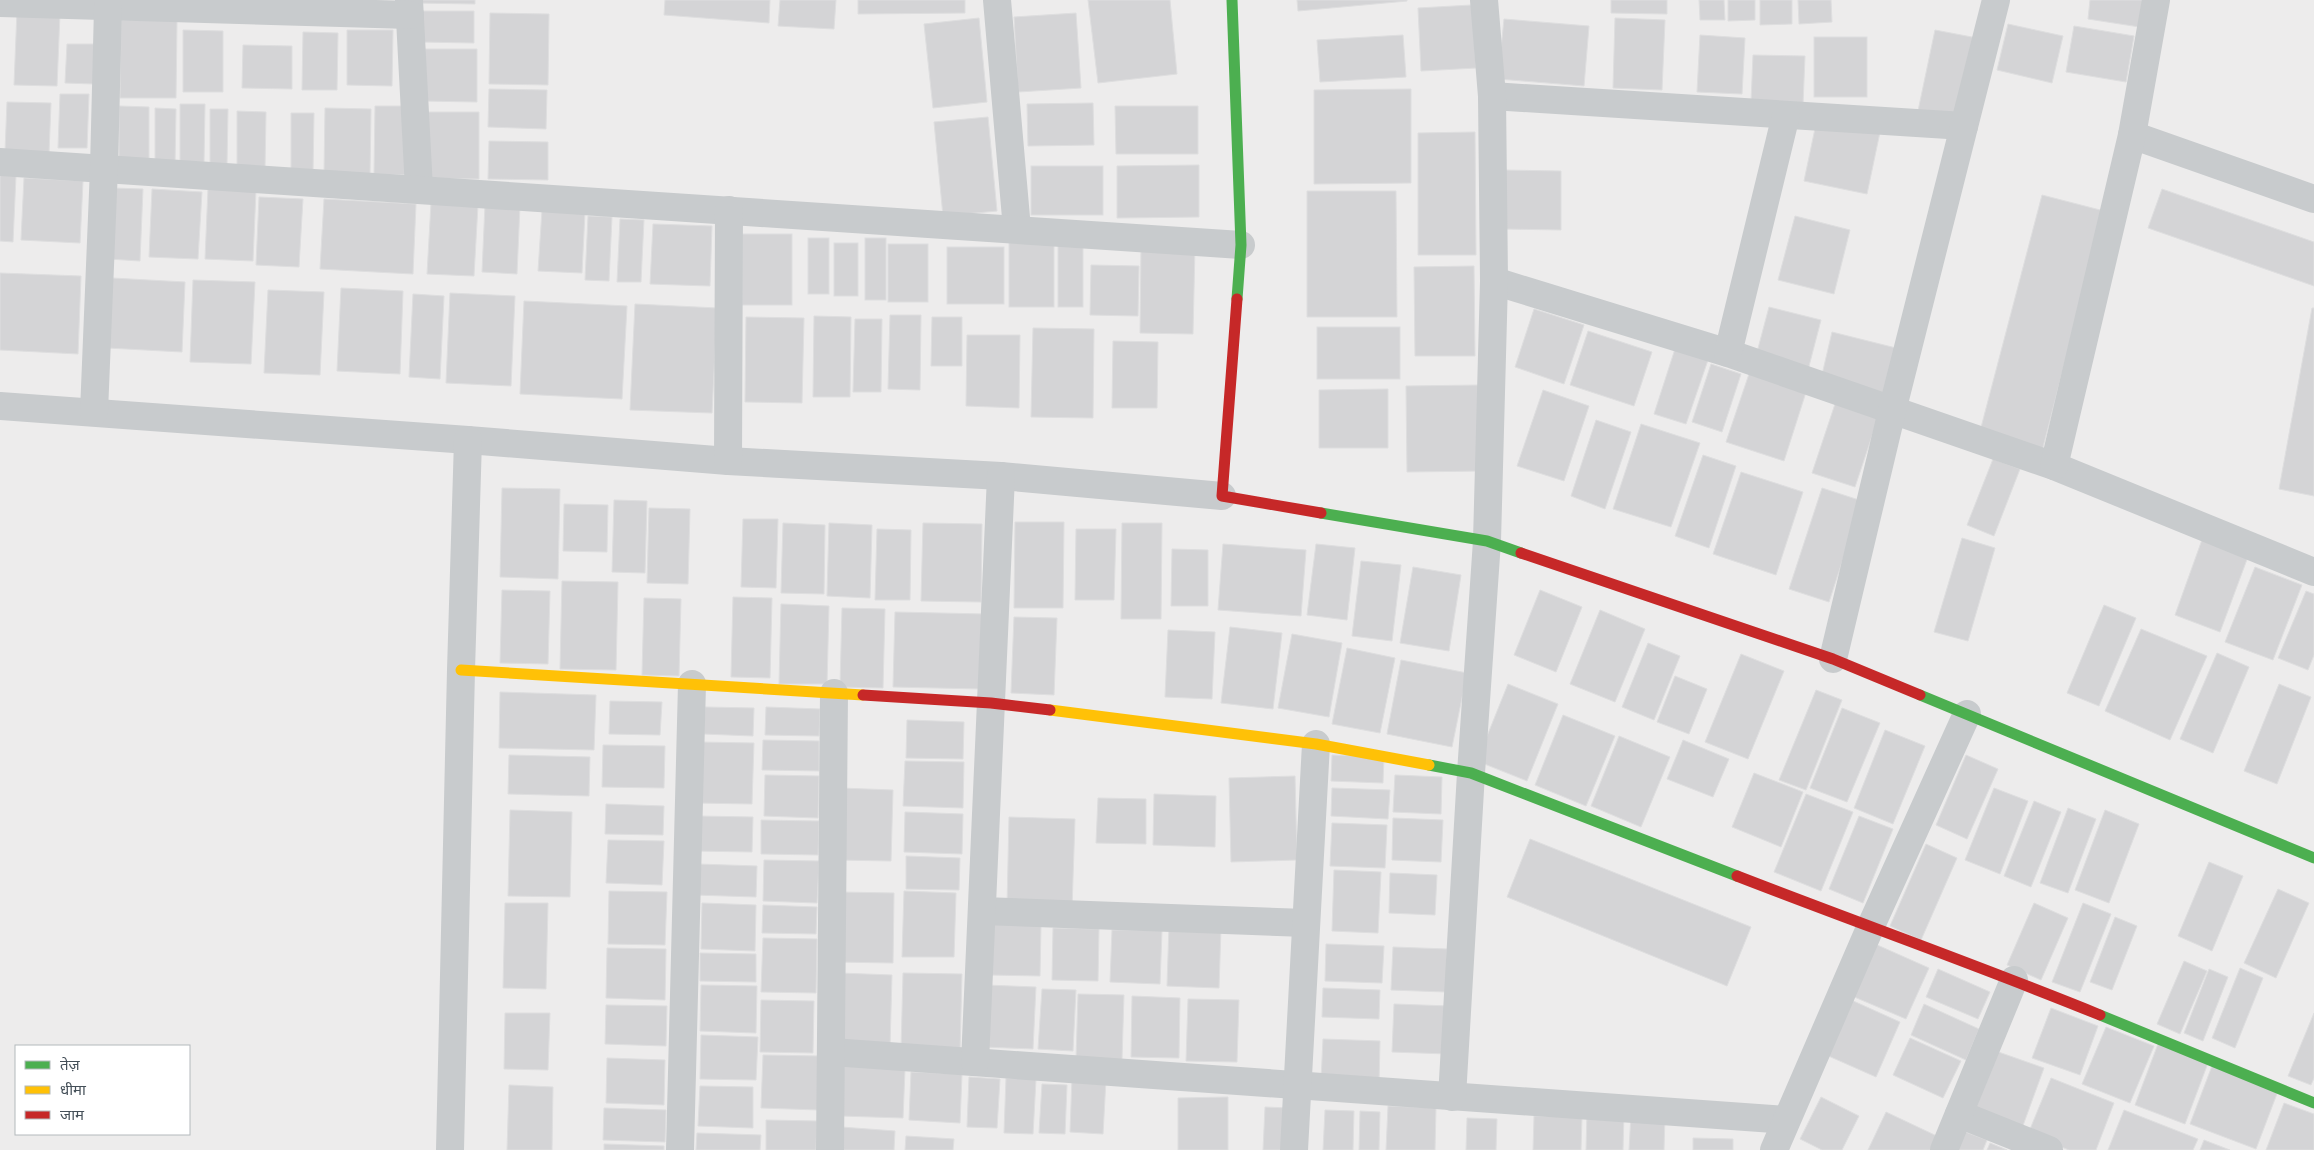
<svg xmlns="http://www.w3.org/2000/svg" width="2314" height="1150" viewBox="0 0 2314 1150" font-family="'Exo 2','Noto Sans Devanagari',sans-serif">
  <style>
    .building { fill: #d4d4d6; stroke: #dededf }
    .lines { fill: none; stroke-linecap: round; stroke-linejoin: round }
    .street { stroke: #c8cbcd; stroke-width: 28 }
    .fast { stroke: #4caf50; stroke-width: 11 }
    .slow { stroke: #ffc107; stroke-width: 11 }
    .jam { stroke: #c62828; stroke-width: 11 }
  </style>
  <rect width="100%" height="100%" fill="#edecec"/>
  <g class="building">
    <path d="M416,0H475V4L416,3Z"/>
    <path d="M665,0H770L769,23L664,15Z"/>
    <path d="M780,0H836L834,29L778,26Z"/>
    <path d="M858,0H965V13L858,14Z"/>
    <path d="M1088,0H1170L1177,74L1098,83Z"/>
    <path d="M1297,0H1407V1L1298,11Z"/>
    <path d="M1611,0H1667V14L1611,13Z"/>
    <path d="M1699,0H1724L1725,20H1700Z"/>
    <path d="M1728,0H1755V20L1728,21Z"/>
    <path d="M1760,0H1792V24L1760,25Z"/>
    <path d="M1798,0H1831L1832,22L1799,24Z"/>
    <path d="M2090,0H2150L2146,28L2088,19Z"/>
    <path d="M1472,5L1476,68L1421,71L1418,8Z"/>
    <path d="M17,11L60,13L57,86L14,85Z"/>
    <path d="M421,11H474V43L421,42Z"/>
    <path d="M490,13L549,14L548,85L489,84Z"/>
    <path d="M1076,13L1081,88L1018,92L1014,17Z"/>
    <path d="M979,18L987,102L933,108L924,24Z"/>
    <path d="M1615,18L1665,20L1662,90L1613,88Z"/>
    <path d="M1504,19L1589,26L1584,86L1498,79Z"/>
    <path d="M121,20H177L176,98H120Z"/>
    <path d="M2008,24L2063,36L2052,83L1997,70Z"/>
    <path d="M2074,26L2134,36L2126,82L2066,72Z"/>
    <path d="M183,30L223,31V92H183Z"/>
    <path d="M347,30H393L392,86L347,85Z"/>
    <path d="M1935,30L1977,38L1960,119L1918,111Z"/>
    <path d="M303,32L338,33L337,90H302Z"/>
    <path d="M1403,35L1406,77L1320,82L1317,40Z"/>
    <path d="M1700,35L1745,38L1742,94L1697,92Z"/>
    <rect x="1814" y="37" width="53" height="60"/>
    <path d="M67,44H95L94,84L65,83Z"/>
    <path d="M243,45L292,46V89L242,88Z"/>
    <path d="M425,49H477V102L424,101Z"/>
    <path d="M1753,55L1805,56L1803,104L1751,103Z"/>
    <path d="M489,89L547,90L546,129L488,127Z"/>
    <path d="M1411,89V183L1314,184V90Z"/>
    <path d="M60,94H89L87,148H58Z"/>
    <path d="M7,102L51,103L49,153L5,152Z"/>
    <path d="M1093,103L1094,145L1028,146L1027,104Z"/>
    <path d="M180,104H205L204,162H180Z"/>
    <path d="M119,106L149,107V161H119Z"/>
    <path d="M375,106H411V175L374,174Z"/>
    <path d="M1115,106H1198V154H1116Z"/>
    <path d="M155,108L176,109L175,164H155Z"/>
    <path d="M325,108L371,109L370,174H324Z"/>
    <path d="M210,109H228L227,164H210Z"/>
    <path d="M237,111L266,112L265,168H237Z"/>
    <path d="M424,112H479V179L424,178Z"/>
    <path d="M291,113H314L313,172H291Z"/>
    <path d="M988,117L997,211L943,216L934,122Z"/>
    <path d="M1817,119L1880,132L1867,194L1804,181Z"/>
    <path d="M1475,132L1476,255H1418V133Z"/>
    <path d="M489,141L548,142V180L488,179Z"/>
    <path d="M1199,165V217L1117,218V166Z"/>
    <rect x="1031" y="166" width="72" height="49"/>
    <path d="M1504,170L1561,171V230L1503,229Z"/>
    <path d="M0,174L16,175L13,242L0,241Z"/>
    <path d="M24,178L83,181L80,243L21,240Z"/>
    <path d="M112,188L143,189L140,261L109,259Z"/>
    <path d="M208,188L256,190L253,261L205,259Z"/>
    <path d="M152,189L202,192L198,259L149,257Z"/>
    <path d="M2162,189L2314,242V286L2148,228Z"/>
    <path d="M1307,191H1396L1397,317H1307Z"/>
    <path d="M2042,195L2104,211L2042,451L1979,435Z"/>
    <path d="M259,197L303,199L299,267L256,265Z"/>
    <path d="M324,199L416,204L413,274L320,269Z"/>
    <path d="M431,203L478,205L474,276L427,274Z"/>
    <path d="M485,204L520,206L517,274L482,272Z"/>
    <path d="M542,210L585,212L582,273L538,271Z"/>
    <path d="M588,216L612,217L609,281L585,280Z"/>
    <path d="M1795,216L1850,230L1834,294L1778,280Z"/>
    <path d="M620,219L644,220L641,282H617Z"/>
    <path d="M653,224L712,226L710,286L650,284Z"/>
    <rect x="742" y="234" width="50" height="71"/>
    <rect x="1058" y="234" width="25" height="73"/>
    <rect x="1009" y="236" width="45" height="71"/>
    <rect x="808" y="238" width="21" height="56"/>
    <rect x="865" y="238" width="21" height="62"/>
    <rect x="834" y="243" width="24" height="53"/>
    <rect x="888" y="244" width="40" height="58"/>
    <rect x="947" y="247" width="57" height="57"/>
    <path d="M1141,247H1195L1193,334L1140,333Z"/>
    <path d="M1091,265L1139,266L1138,316L1090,315Z"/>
    <path d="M1474,266L1475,356H1415L1414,267Z"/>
    <path d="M0,273L81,276L78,354L0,350Z"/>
    <path d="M112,278L185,282L182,352L108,348Z"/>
    <path d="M193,280L255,282L251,364L190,362Z"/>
    <path d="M341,288L403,291L400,374L337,371Z"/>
    <path d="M268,290L324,292L320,375L264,373Z"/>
    <path d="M450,293L515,296L511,386L446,383Z"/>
    <path d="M413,294L444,296L440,379L409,377Z"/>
    <path d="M524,301L627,306L622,399L520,394Z"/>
    <path d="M635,304L717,308L712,413L630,410Z"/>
    <path d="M1769,307L1821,320L1808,370L1756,356Z"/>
    <path d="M2312,308H2314V496L2279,489Z"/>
    <path d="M1534,309L1584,325L1564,384L1515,367Z"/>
    <path d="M890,315H921L920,390L888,389Z"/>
    <path d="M814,316L851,317L850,397H813Z"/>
    <path d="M746,317L804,318L802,403L745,402Z"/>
    <path d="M932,317H962V366H931Z"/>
    <path d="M855,319H882L881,392H853Z"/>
    <rect x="1317" y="327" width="83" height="52"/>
    <path d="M1033,328L1094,329L1093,418L1031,417Z"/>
    <path d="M1588,331L1652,352L1634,406L1570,385Z"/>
    <path d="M1832,332L1896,348L1885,395L1821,379Z"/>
    <path d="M967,335H1020L1019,408L966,406Z"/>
    <path d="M1113,341L1158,342L1157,408H1112Z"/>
    <path d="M1675,349L1708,360L1686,424L1654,414Z"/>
    <path d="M1711,364L1741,374L1722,432L1692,422Z"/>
    <path d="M1750,371L1807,389L1784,461L1726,442Z"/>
    <path d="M1481,385V471L1407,472L1406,386Z"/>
    <path d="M1388,389V448H1319V390Z"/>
    <path d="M1543,390L1589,406L1564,481L1517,466Z"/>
    <path d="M1835,404L1878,418L1855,487L1812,473Z"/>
    <path d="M1596,420L1631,432L1605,509L1571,496Z"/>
    <path d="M1641,424L1700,443L1671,527L1613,509Z"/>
    <path d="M1703,455L1736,466L1709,548L1675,536Z"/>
    <path d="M1993,459L2020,469L1994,536L1967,525Z"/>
    <path d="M1741,472L1803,492L1776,575L1713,554Z"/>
    <path d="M502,488L560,489L558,579L500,577Z"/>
    <path d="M1822,488L1862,501L1829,602L1789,589Z"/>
    <path d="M614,500L647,501L645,573L612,572Z"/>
    <path d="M564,504L608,505L607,552L563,551Z"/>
    <path d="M649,508L690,509L688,584L647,583Z"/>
    <path d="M743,519H778L776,588L741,587Z"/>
    <path d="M1015,522H1064L1063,608H1014Z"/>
    <path d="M783,523L825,525L824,594L781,593Z"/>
    <path d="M829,523L872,525L870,598L827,596Z"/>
    <path d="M923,523L982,524L981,602L921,601Z"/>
    <path d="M1122,523H1162L1161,619H1121Z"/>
    <path d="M877,529L911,530L910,600H875Z"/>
    <path d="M1076,529H1116L1114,600H1075Z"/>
    <path d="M2203,537L2249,554L2220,632L2175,615Z"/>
    <path d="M1962,538L1995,548L1968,641L1934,632Z"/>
    <path d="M1223,544L1306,550L1301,616L1218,610Z"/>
    <path d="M1316,544L1355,548L1347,620L1307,615Z"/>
    <path d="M1172,549L1208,550V606H1171Z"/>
    <path d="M1361,561L1401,565L1392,641L1352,636Z"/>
    <path d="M1413,567L1461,575L1449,651L1400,643Z"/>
    <path d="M2255,567L2302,585L2273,660L2225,642Z"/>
    <path d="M562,581L618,582L616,670L560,669Z"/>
    <path d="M502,590L550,591L548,664L500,663Z"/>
    <path d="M1540,590L1582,607L1556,672L1514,655Z"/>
    <path d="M2306,591L2314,594V655L2308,670L2278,658Z"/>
    <path d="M733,597L772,598L770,678L731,677Z"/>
    <path d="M644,598L681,599L679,676L642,675Z"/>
    <path d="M781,604L829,606L827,684H779Z"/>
    <path d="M2104,605L2136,618L2099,706L2067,693Z"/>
    <path d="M842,608L885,609L883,688L840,687Z"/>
    <path d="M1600,610L1645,629L1615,702L1570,684Z"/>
    <path d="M895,612L984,614L982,689L893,687Z"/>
    <path d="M1014,617L1057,618L1054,695L1011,693Z"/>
    <path d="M1230,627L1282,633L1273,709L1221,703Z"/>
    <path d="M2141,629L2207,656L2170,740L2105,711Z"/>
    <path d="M1168,630L1215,632L1212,699L1165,697Z"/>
    <path d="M1292,634L1342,643L1329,717L1278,708Z"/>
    <path d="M1648,643L1680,656L1654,720L1622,707Z"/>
    <path d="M1347,648L1395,658L1380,733L1332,724Z"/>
    <path d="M2217,653L2249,667L2213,753L2180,739Z"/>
    <path d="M1741,654L1784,671L1748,759L1705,742Z"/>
    <path d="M1401,660L1467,673L1452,747L1387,734Z"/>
    <path d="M1675,676L1707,689L1689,734L1657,722Z"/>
    <path d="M1508,684L1558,704L1527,781L1477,761Z"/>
    <path d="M2279,684L2311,697L2277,784L2244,771Z"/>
    <path d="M1816,690L1842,700L1806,790L1779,780Z"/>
    <path d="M500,692L596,695L594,750L499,748Z"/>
    <path d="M610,701L662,702L660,735L609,734Z"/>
    <path d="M705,707L754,708L753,736L704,734Z"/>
    <path d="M766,707L820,709L819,736L765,735Z"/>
    <path d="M1842,708L1880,723L1847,802L1810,788Z"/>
    <path d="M1563,715L1615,736L1586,806L1535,785Z"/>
    <path d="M907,720L964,722L963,759L906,758Z"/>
    <path d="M1885,730L1925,746L1893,824L1854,808Z"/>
    <path d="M1619,736L1670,757L1641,827L1591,806Z"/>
    <path d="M763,740L819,741V771L762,770Z"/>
    <path d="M1683,740L1729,759L1713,797L1667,779Z"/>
    <path d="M698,742L754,743L752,804L697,803Z"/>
    <path d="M603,745L665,746L664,788L602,787Z"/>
    <path d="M509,755L590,757L589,796L508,794Z"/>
    <path d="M1332,755L1384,757L1383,783L1331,781Z"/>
    <path d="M1966,755L1998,769L1967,839L1936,825Z"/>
    <path d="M905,761L964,762L963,808L903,806Z"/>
    <path d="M1754,773L1803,792L1781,847L1732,827Z"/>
    <path d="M765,775L819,776L818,818L764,816Z"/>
    <path d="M1395,775L1442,777L1441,814L1393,812Z"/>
    <path d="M1295,776L1297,860L1231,862L1229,778Z"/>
    <path d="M840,788L893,790L891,861L839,860Z"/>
    <path d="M1332,788L1390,790L1388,819L1331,816Z"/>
    <path d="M1994,788L2028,801L2000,874L1965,860Z"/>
    <path d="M1154,794L1216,796L1215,847L1153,845Z"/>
    <path d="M1806,794L1853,812L1821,891L1774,872Z"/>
    <path d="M1098,798L1146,799V844L1096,843Z"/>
    <path d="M2034,801L2061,812L2031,887L2004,876Z"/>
    <path d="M606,804L664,806L663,835L605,834Z"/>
    <path d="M2068,808L2096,819L2068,893L2040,883Z"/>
    <path d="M510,810L572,812L570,897L508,896Z"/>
    <path d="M2105,810L2139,824L2109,903L2075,890Z"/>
    <path d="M905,812L963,814L962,854L904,852Z"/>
    <path d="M697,816L753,817L752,852L696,851Z"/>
    <path d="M1859,816L1893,829L1863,903L1829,889Z"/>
    <path d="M1009,817L1075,819L1072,908L1007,907Z"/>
    <path d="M1393,818L1443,820L1441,862L1392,860Z"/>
    <path d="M761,820L819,821L818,855L761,854Z"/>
    <path d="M1332,823L1387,825L1385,868L1330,866Z"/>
    <path d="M1530,839L1751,927L1727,986L1507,897Z"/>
    <path d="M608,840L664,841L662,885L606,883Z"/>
    <path d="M1926,844L1957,858L1921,940L1890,926Z"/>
    <path d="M906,856L960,858L959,890L906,889Z"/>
    <path d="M764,860L819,861L817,903L763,901Z"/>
    <path d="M2209,862L2243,876L2212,951L2178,936Z"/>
    <path d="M697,864L757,866L756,897L695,895Z"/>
    <path d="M1334,870L1381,872L1378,933L1332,931Z"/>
    <path d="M1390,873L1437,875L1435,915L1389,913Z"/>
    <path d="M2278,889L2309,903L2276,978L2244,963Z"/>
    <path d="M609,891L667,892L665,945L608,944Z"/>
    <path d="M904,891L956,893L954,957H902Z"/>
    <path d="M839,892L894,893L893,963L837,962Z"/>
    <path d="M505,903H548L546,989L503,988Z"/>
    <path d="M702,903L756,905L755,951L701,949Z"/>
    <path d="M2034,903L2068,918L2041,980L2007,965Z"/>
    <path d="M2083,903L2111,914L2080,992L2052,982Z"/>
    <path d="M763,905L817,907L816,934L762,933Z"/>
    <path d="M2115,917L2137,926L2112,990L2090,982Z"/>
    <path d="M989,922L1041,924L1040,976L988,975Z"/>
    <path d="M1169,926L1221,927L1219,988L1167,986Z"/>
    <path d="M1053,928L1099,929L1098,981L1052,980Z"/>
    <path d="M1112,930H1162L1160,984L1110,982Z"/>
    <path d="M763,938L817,939L816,993L761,992Z"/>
    <path d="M1326,944L1384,946L1382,983L1325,981Z"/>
    <path d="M1875,944L1929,968L1906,1019L1852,996Z"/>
    <path d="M1393,947L1447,949L1446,992L1391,990Z"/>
    <path d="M607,948L666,949L665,1000L606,998Z"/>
    <path d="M700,953L756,954V982L700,981Z"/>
    <path d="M2184,961L2207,971L2180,1034L2157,1024Z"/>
    <path d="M2240,968L2263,978L2235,1048L2212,1038Z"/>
    <path d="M1938,969L1990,992L1978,1019L1926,997Z"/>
    <path d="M2209,969L2228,977L2203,1041L2184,1033Z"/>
    <path d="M839,973L892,975L890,1048L837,1046Z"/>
    <path d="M903,973L962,974L960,1052L901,1050Z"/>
    <path d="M701,985L757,986L756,1033L700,1031Z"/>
    <path d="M986,985L1036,987L1033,1049L984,1047Z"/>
    <path d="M1323,988L1380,990L1379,1019L1322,1017Z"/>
    <path d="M1042,989L1076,990L1073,1051L1038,1049Z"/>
    <path d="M1078,994L1124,995L1122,1060L1076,1059Z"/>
    <path d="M1132,996L1180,998L1179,1058L1131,1057Z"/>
    <path d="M1188,999L1239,1000L1237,1062L1186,1061Z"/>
    <path d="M1849,999L1900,1022L1876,1077L1824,1054Z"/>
    <path d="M761,1000L814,1001L813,1053L760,1052Z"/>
    <path d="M1394,1004L1449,1006L1448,1054L1392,1052Z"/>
    <path d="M1924,1004L1979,1029L1966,1060L1911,1035Z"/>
    <path d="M606,1005L667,1006L666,1046L605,1044Z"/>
    <path d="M2051,1008L2098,1026L2080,1075L2032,1058Z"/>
    <path d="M505,1013H550L548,1070L504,1069Z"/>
    <path d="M2314,1013V1078L2311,1085L2288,1076Z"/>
    <path d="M2106,1027L2154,1046L2130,1103L2082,1084Z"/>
    <path d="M701,1035L758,1037L756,1080L700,1079Z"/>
    <path d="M1910,1038L1961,1061L1943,1098L1893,1075Z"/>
    <path d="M1323,1039L1380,1041L1379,1083L1321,1081Z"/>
    <path d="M2158,1044L2208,1063L2185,1124L2135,1105Z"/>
    <path d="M1990,1049L2044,1068L2021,1131L1967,1112Z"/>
    <path d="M763,1055L819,1056L818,1110L761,1108Z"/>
    <path d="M607,1058L665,1060L664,1105L606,1103Z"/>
    <path d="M844,1066L905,1069L903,1118L842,1116Z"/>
    <path d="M2212,1066L2278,1091L2256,1149L2190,1124Z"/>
    <path d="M911,1072L962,1074L960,1123L909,1120Z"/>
    <path d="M969,1077L1000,1079L997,1128L967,1127Z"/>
    <path d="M1006,1078L1036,1079L1033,1134L1004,1133Z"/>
    <path d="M1072,1078L1106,1079L1103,1134L1070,1132Z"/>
    <path d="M2051,1078L2114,1103L2096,1150H2069L2028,1134Z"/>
    <path d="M1042,1084L1067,1085L1065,1134L1039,1133Z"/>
    <path d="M509,1085L553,1087L552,1150H507Z"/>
    <path d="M700,1086L753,1087V1128L698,1126Z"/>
    <path d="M1228,1097V1150H1178V1098Z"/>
    <path d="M1821,1097L1859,1116L1842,1150H1822L1800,1139Z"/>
    <path d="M2284,1103L2314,1114V1150H2266Z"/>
    <path d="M1388,1106L1436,1108L1435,1150H1386Z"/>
    <path d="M1265,1107L1289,1108L1288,1150H1263Z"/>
    <path d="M604,1108L666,1110L665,1142L603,1140Z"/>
    <path d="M1325,1110L1354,1111L1353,1150H1323Z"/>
    <path d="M2124,1110L2198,1139L2193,1150H2108Z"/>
    <path d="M1360,1111L1380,1112L1379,1150H1359Z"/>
    <path d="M1587,1111L1624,1112L1623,1150H1586Z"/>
    <path d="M1886,1112L1941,1138L1936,1150H1868Z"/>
    <path d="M1631,1114L1665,1116L1664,1150H1629Z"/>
    <path d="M1534,1116L1582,1117L1581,1150H1533Z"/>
    <path d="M1467,1118L1497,1119L1496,1150H1466Z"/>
    <path d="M766,1120L817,1121L816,1150H766Z"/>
    <path d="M841,1127L895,1131L894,1150H839Z"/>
    <path d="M1960,1130L1987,1140L1983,1150H1953Z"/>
    <path d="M697,1133L761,1135L760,1150H696Z"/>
    <path d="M906,1136L954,1139L953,1150H905Z"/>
    <path d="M1693,1138L1733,1139V1150H1693Z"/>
    <path d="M2204,1140L2230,1150H2200Z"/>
    <path d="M1990,1143L2007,1150H1987Z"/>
    <path d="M604,1144L664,1146V1150H604Z"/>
  </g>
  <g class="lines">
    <g class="street">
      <path d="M409,0L419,189"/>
      <path d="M997,0L1017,229"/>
      <path d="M0,3L410,15"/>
      <path d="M1492,96L1964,126"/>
      <path d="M2132,135L2314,199"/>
      <path d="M0,162L1241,245"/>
      <path d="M1494,281L1728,353L2054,466L2314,572"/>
      <path d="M1728,353L1786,115"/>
      <path d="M0,406L468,440L728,461L1001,476L1222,496"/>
      <path d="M94,412L104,168L108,7"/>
      <path d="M728,461L729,210"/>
      <path d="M2054,466L2132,135L2156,0"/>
      <path d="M1833,659L1892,411L1996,0"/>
      <path d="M982,911L1306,923"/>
      <path d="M832,1052L1786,1120"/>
      <path d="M975,1062L1001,476"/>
      <path d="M1452,1097L1471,773L1487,541L1494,281L1492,96L1484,0"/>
      <path d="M1959,1114L2049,1150"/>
      <path d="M450,1150L461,670L468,440"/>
      <path d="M680,1150L692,684"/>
      <path d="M830,1150L834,693"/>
      <path d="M1294,1150L1316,744"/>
      <path d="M1774,1150L1870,928L1967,714"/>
      <path d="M1944,1150L2014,980"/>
    </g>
    <g class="fast">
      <path d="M1232,0L1241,245L1237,299"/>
      <path d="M1321,513L1487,541L1521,553"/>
      <path d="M1920,695L2314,858"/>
      <path d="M1429,765L1471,773L1737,876"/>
      <path d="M2100,1015L2314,1103"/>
    </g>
    <g class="slow">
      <path d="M461,670L863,695"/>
      <path d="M1050,710L1316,744L1429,765"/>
    </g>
    <g class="jam">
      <path d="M1237,299L1222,496L1321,513"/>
      <path d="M1521,553L1833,659L1920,695"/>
      <path d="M863,695L991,703L1050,710"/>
      <path d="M1737,876C1858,923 1980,966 2100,1015"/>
    </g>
  </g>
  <rect x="15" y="1045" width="175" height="90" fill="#ffffff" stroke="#b4b9bc"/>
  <rect x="25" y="1061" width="25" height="8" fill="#4caf50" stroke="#b4b9bc"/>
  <text x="60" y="1070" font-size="15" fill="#444f58">तेज़</text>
  <rect x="25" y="1086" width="25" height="8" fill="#ffc107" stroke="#b4b9bc"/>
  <text x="60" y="1095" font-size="15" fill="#444f58">धीमा</text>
  <rect x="25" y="1111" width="25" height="8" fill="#c62828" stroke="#b4b9bc"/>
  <text x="60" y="1120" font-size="15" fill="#444f58">जाम</text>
</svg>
